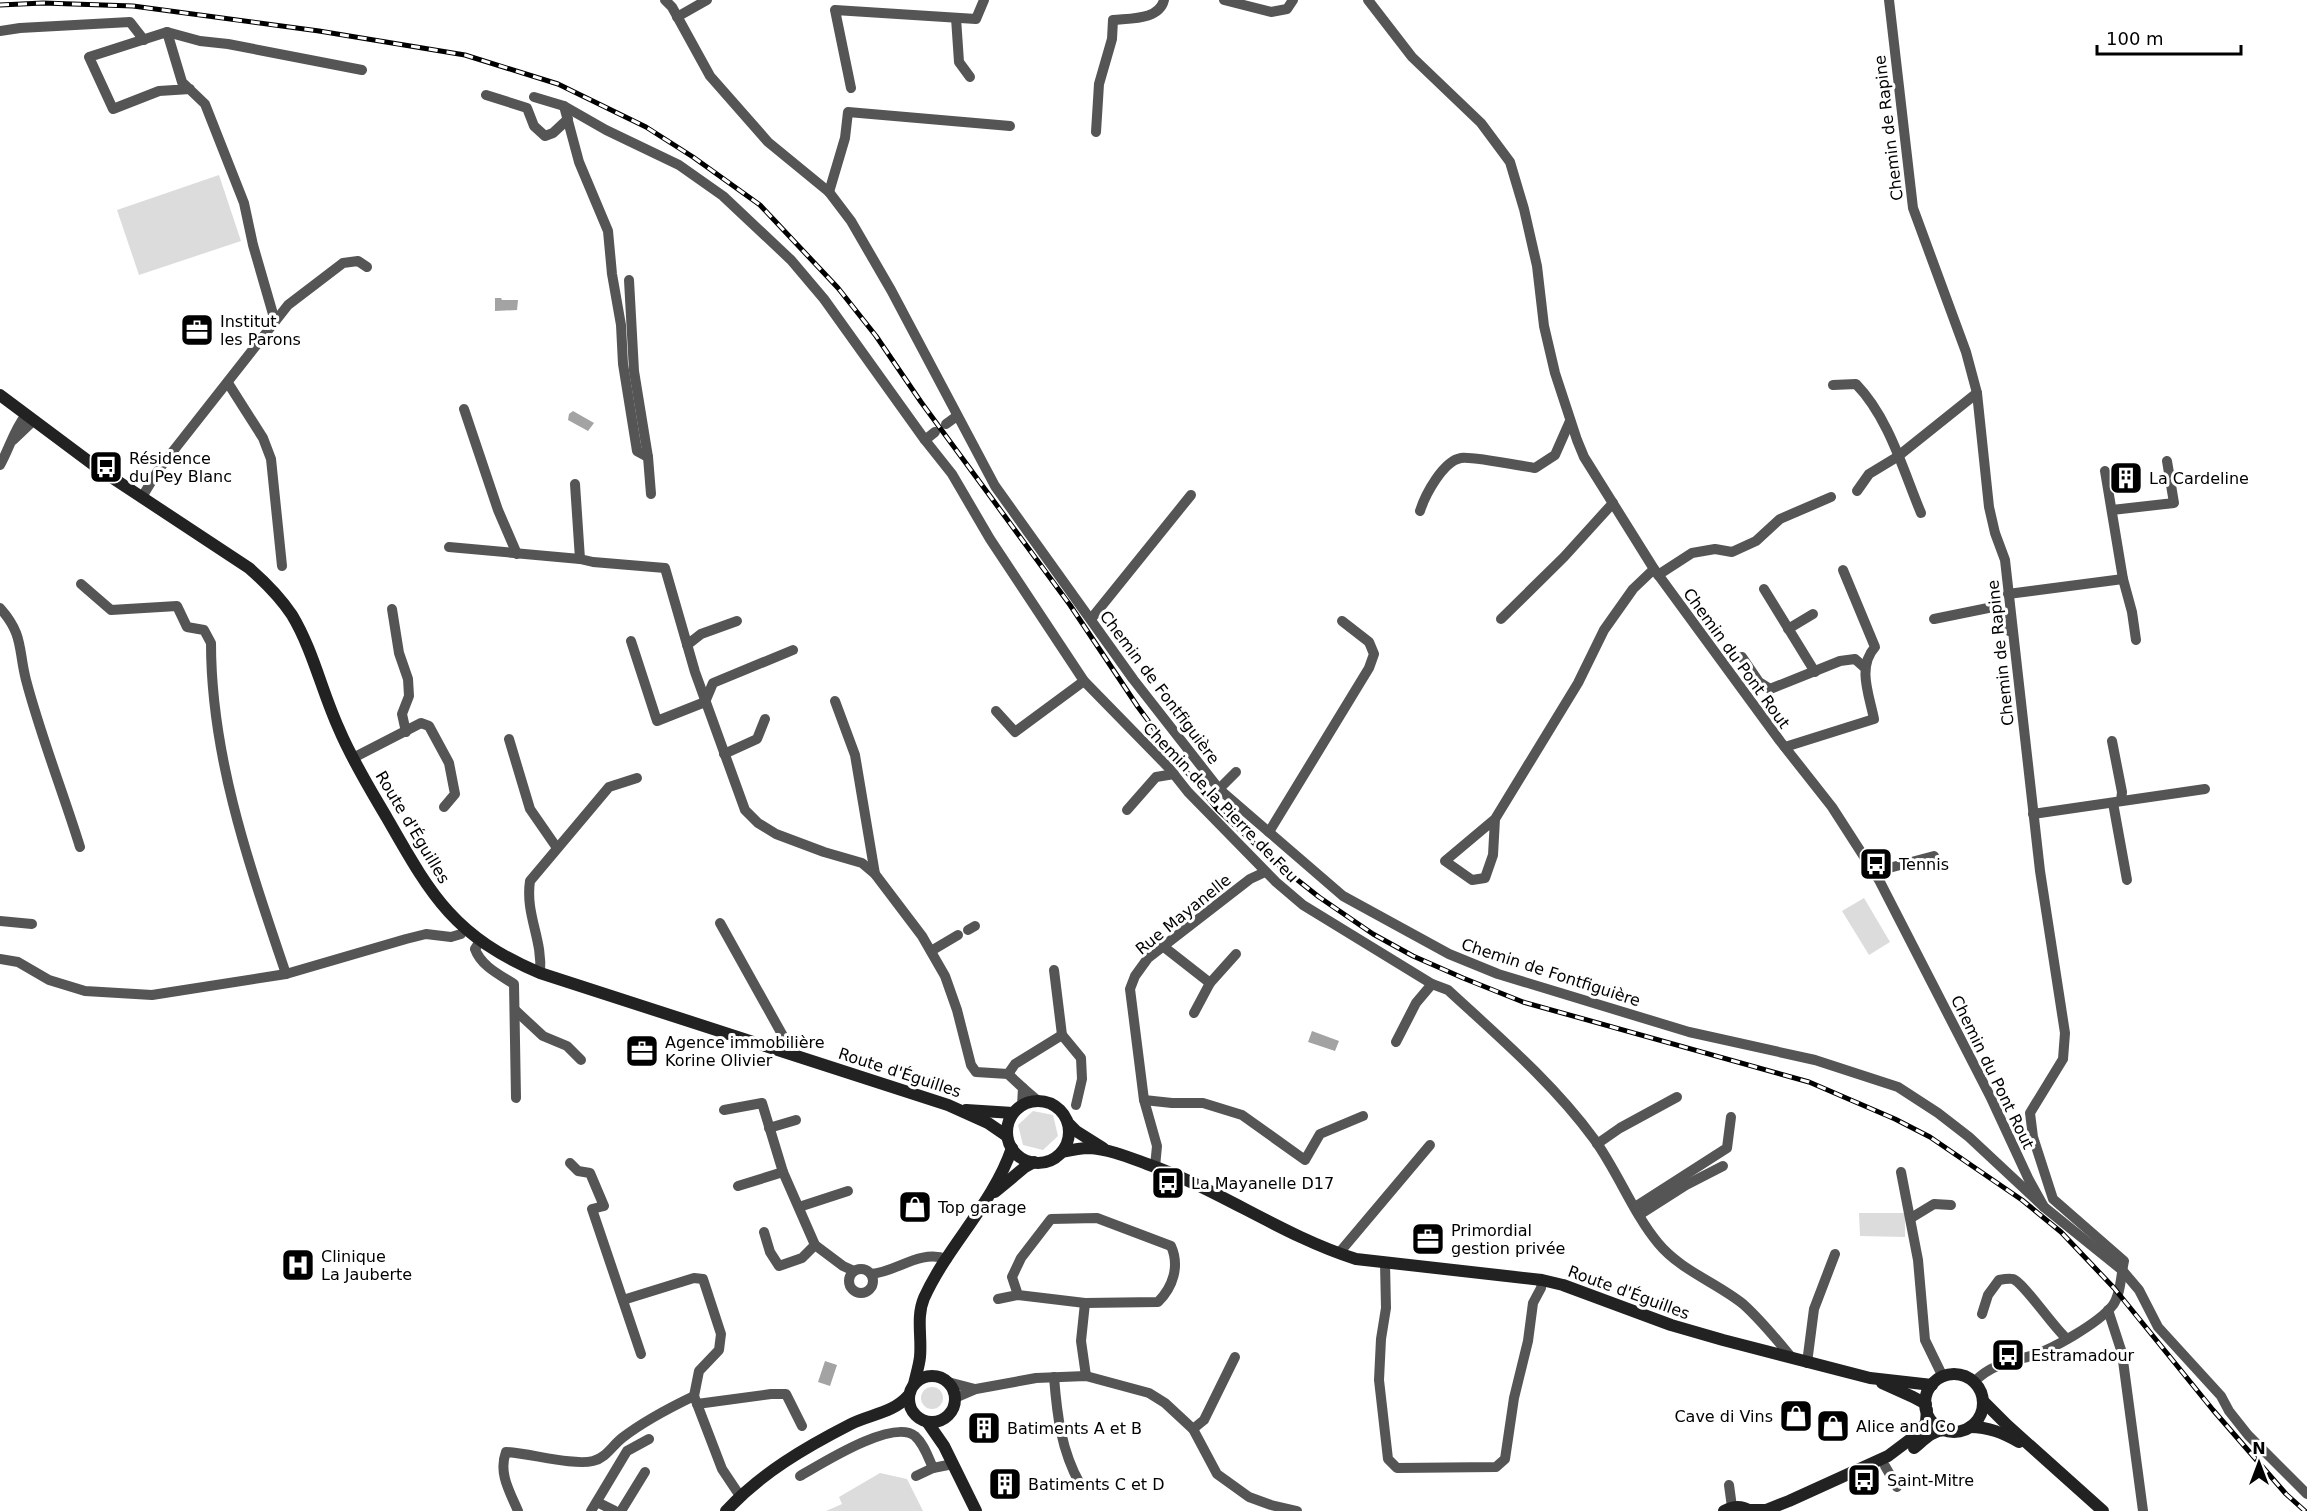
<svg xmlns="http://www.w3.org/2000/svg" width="2307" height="1511" viewBox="0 0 2307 1511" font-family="'DejaVu Sans',sans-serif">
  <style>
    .green { fill: #dcdcdc }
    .water { fill: #a3a3a3 }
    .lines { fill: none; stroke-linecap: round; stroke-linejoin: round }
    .street { stroke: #555; stroke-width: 10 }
    .secondary { stroke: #222; stroke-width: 12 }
    .rail-casing { stroke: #000; stroke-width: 5 }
    .rail { stroke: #fff; stroke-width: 3; stroke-dasharray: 9; stroke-linecap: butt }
    .labels { text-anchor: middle; stroke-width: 6; stroke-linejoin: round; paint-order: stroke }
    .street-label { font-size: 16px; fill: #000; stroke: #fff }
    .poi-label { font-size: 16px; fill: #000; stroke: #fff; text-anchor: start }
  </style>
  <rect width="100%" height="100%" fill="#fff"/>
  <g class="green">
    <path d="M219,175L241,241L139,275L117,210Z"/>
    <path d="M1864,898L1890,942L1869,955L1842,911Z"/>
    <path d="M1033,1111L1053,1115L1058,1136L1043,1150L1023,1145L1018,1125Z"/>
    <path d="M1859,1213H1905V1237L1860,1236Z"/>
    <circle cx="932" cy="1398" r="11"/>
    <path d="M880,1473L907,1479L923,1511H826L842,1504L839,1497Z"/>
  </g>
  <g class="water">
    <path d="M495,298H501L502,300H518L517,310L495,311Z"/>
    <path d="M573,411L594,423L588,431L568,420L569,414Z"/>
    <path d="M1312,1031L1339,1041L1335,1051L1308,1042Z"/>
    <path d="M825,1361L837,1365L830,1386L818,1382Z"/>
  </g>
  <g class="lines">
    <g class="street">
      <path d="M665,0L672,7L710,76L768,142L829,192L851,221L891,290L995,486L1133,679L1219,789L1343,896L1449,954L1498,974L1689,1032L1815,1060L1898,1087L1938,1113L1969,1137L2044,1207"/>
      <path d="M1224,0L1271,12L1287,9L1293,0"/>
      <path d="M1368,0L1412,57L1481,123L1510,162L1524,209L1537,266L1544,326L1555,373L1577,440L1584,457L1654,569L1780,741L1832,807L1879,880L1990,1096L2029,1180L2044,1207L2122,1270L2139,1290L2158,1327L2221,1396L2229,1411L2248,1435L2307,1494"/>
      <path d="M1889,0L1913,208L1966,352L1977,393L1989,507L1995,533L2005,560L2040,871L2065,1033L2063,1059L2030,1113L2033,1137L2053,1199L2124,1261C2121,1274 2121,1294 2113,1305C2099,1323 2049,1352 2027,1357C2007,1362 1989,1366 1974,1382"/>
      <path d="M677,17L707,0"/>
      <path d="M956,18L959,62L970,77"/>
      <path d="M0,31L20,28L130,22L144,40"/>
      <path d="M167,32L200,41L228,44L362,70"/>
      <path d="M851,88L835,10L976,19L984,0"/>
      <path d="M190,89L159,91L113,109L89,57L167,32L182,82L205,104L244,203L253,245L275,321"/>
      <path d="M486,95L527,108L534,126L545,136L553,133L568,119"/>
      <path d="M534,97L564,106L606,130L679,165L723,196L791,260L824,299L925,440L952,474L990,539L1084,681L1169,768L1188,792L1276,882L1303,905L1432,984L1448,990C1499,1037 1553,1083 1594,1139C1618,1172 1633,1213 1658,1243C1680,1270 1717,1283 1743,1304C1761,1320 1777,1340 1792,1358"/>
      <path d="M564,106L579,162L608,231L612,274L621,325L623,364L637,451L648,457"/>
      <path d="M1096,132L1099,84L1112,39L1113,20C1131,18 1159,20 1164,0"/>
      <path d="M829,192L845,138L848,112L1010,126"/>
      <path d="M629,280L634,371L648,457L651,494"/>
      <path d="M228,383L263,438L271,459L282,566"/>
      <path d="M1833,385L1856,384C1889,418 1903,470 1921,513"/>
      <path d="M464,409L498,510L517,554"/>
      <path d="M946,424L957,416"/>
      <path d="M13,440L33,421"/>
      <path d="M925,440L935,432"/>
      <path d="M0,465C9,449 14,430 25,416"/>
      <path d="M2105,471L2123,579L2132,612L2136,640"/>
      <path d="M575,484L580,559"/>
      <path d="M1857,491L1869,474L1897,457L1977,393"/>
      <path d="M142,497L159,469L288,305L343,263L358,261L367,267"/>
      <path d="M2112,510L2174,503L2167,461"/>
      <path d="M1420,511C1425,495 1443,461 1461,458C1471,456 1521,466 1535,468L1555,455L1570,421"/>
      <path d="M449,547L580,559L593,562L665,568L695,672L745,810L758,823L776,834L824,852L862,863L875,874L922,936L945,976L957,1010L971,1065L976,1072L1008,1074L1023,1088"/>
      <path d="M1658,575L1692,553L1715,549L1732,552L1756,541L1780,519L1831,497"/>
      <path d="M81,584L111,610L177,606L187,627L204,630L211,643C211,758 250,867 286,974"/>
      <path d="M1764,589L1815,672"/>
      <path d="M2008,594L2123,579"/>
      <path d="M0,608C24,635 18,649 26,680C41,737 63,792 80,847"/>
      <path d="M392,609L399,653L408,679L409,696L402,714L406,732"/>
      <path d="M1091,619L1191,495"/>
      <path d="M1501,619L1564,557L1613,503"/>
      <path d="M1934,619L1993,607L1999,612L2009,631"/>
      <path d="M1788,629L1813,614"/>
      <path d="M631,641L657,721L705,702L713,683L793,650"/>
      <path d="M687,645L701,634L737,621"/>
      <path d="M1742,657L1759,682L1770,689L1840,661L1855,659L1864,667"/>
      <path d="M835,701L855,755L875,874"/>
      <path d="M996,711L1015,732L1084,681"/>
      <path d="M509,739L530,809L557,848"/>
      <path d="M2112,741L2122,792L2121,801"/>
      <path d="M1785,747L1874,719C1869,694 1857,667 1875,647L1843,570"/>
      <path d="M724,754L757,739L765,719"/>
      <path d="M353,758L421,723L429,726L449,763L455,794L444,807"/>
      <path d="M1219,789L1236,772"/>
      <path d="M2113,803L2127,880"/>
      <path d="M1127,810L1156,777L1174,774"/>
      <path d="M2033,814L2205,789"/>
      <path d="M1495,819L1445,861L1472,880L1485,878L1493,855L1495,819L1578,683L1604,630L1633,589L1654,569"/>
      <path d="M1269,832L1369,668L1374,654L1369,642L1342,621"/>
      <path d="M1874,872L1934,856"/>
      <path d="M0,921L32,924"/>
      <path d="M720,923L783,1036L784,1052"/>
      <path d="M968,930L975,926"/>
      <path d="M480,941L475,949C481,966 500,975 514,984L516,1098"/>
      <path d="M1164,947L1210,983"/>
      <path d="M931,951L958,935"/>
      <path d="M0,959L18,962L49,980L85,991L152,995L286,974L406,939L426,934L451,937L461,934L464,929"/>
      <path d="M1054,970L1062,1035L1081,1058L1082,1079L1076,1105"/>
      <path d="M540,973C543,939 525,915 530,881L609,787L637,778"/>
      <path d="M515,1010L543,1036L567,1046L581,1060"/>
      <path d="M1194,1013L1210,983L1236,954"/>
      <path d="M1396,1042L1416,1003L1432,984"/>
      <path d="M1008,1074L1015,1064L1062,1035"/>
      <path d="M1144,1100L1172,1103H1203L1242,1115L1305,1160L1320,1134L1363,1116"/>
      <path d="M1022,1105L1023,1088L1037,1100"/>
      <path d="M724,1110L762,1103L783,1172L815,1245L843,1266L854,1271"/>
      <path d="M769,1128L796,1120"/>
      <path d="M1597,1144L1620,1128L1677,1097"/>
      <path d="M570,1163L578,1171L590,1173L604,1206L592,1209L641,1354"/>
      <path d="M1155,1167L1157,1146L1144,1100L1130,989L1135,976L1148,958L1250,879L1265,872"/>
      <path d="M1901,1172L1918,1260L1925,1340L1943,1377"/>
      <path d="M738,1186L783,1172"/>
      <path d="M799,1207L848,1191"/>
      <path d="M1635,1207L1727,1148L1731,1117"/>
      <path d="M1639,1215L1686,1185L1723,1166"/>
      <path d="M1911,1218L1934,1204L1951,1205"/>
      <path d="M764,1232L770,1252L779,1266L802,1258L815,1245"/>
      <path d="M1339,1253L1430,1145"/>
      <path d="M1385,1263L1386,1308L1381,1339L1379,1380L1388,1459L1397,1468L1496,1467L1505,1459L1514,1398L1528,1341L1533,1303L1541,1288L1542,1280"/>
      <circle cx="861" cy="1281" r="12"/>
      <path d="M871,1274C897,1272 919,1249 947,1259"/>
      <path d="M998,1299L1018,1295L1085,1303L1158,1302C1173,1287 1180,1266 1171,1246L1097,1218L1051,1219L1021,1258L1012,1277L1018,1295"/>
      <path d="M623,1300L694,1278L703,1279L721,1334L719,1350L699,1371L694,1396"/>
      <path d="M1085,1303L1081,1341L1086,1376"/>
      <path d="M2108,1310L2122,1353L2143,1511"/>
      <path d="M1982,1314L1988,1295L1999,1280C2004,1279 2009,1278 2013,1279C2024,1283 2053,1327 2067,1339"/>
      <path d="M1807,1363L1814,1309L1835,1254"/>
      <path d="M1054,1377C1057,1415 1061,1450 1080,1484"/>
      <path d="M948,1382L975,1389"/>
      <path d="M955,1398L976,1389L1036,1378L1086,1376L1149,1393L1165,1403L1193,1429L1217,1474L1249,1497L1271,1505L1297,1511"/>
      <path d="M697,1404L771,1394H786L802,1426"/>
      <path d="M1193,1429L1204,1420L1235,1357"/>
      <path d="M1885,1466L1897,1487"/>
      <path d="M800,1476C821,1464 893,1418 915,1436C924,1444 928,1457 933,1468"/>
      <path d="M916,1476L933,1468L953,1464"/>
      <path d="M1729,1485L1732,1507"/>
      <path d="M597,1502L615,1511"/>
      <path d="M518,1511C510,1492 498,1473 506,1452C529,1453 573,1466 593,1461C606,1458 612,1446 622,1438C644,1421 669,1408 694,1396L722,1469L740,1496"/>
      <path d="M591,1511L627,1451L649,1439"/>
      <path d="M621,1511L645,1472"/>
    </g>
    <g class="secondary">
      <path d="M0,395L99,469L249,568C265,582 280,597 292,615C313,650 322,692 339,729C352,760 370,789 387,818C431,895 453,936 540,973L948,1105L988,1123L1007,1136"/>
      <circle cx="1038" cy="1132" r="31"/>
      <path d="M966,1110L1013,1113"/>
      <path d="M1068,1123L1076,1131L1103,1148"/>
      <path d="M1062,1152C1071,1150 1080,1148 1089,1148C1109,1149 1128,1157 1147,1164C1219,1189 1283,1236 1356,1259L1542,1280L1563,1285L1671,1325L1723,1340L1870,1378L1932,1385"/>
      <path d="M995,1192L1025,1167L1034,1162"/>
      <circle cx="1954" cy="1403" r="29"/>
      <circle cx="932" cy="1399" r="23"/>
      <path d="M1882,1383L1913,1397L1926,1404"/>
      <path d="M914,1384C916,1375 919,1366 920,1357C922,1337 916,1317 924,1298C948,1245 993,1204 1012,1148"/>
      <path d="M1983,1401L2007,1425L2103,1511"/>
      <path d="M928,1423L944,1446L976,1511"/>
      <path d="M1970,1427C1989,1427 2003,1433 2019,1442"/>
      <path d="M1914,1448C1924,1440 1932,1430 1946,1430"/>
      <path d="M1748,1510H1766L1789,1501L1888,1456L1920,1432L1926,1422L1927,1410"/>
      <path d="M726,1511C761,1473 806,1447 851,1424C871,1414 893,1413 908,1396"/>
      <path d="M1724,1511C1733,1506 1741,1505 1750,1511"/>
    </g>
    <g class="rail-casing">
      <path id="rail" d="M0,5L43,3L133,6L319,31L465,55L558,84L646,127L693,157L760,205L838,288L876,336L921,402L1070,605L1138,707L1181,765L1218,810L1271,859L1319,897L1373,934L1413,956L1463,978L1523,1002L1809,1082L1895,1119L1930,1137L2022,1200L2061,1232L2114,1288L2213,1410L2286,1494L2305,1511"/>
    </g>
    <use href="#rail" class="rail"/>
  </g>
  <defs>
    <g id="office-square" transform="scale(1.725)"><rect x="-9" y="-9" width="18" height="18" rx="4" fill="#000" stroke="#fff"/><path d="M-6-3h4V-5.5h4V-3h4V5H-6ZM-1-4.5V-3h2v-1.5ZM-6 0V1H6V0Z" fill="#fff"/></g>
    <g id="bus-square" transform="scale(1.725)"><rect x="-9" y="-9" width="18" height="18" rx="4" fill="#000" stroke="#fff"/><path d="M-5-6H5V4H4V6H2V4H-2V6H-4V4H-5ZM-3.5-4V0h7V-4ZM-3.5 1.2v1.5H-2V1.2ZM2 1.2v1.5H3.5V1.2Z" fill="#fff"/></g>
    <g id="building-square" transform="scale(1.725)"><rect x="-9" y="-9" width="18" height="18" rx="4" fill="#000" stroke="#fff"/><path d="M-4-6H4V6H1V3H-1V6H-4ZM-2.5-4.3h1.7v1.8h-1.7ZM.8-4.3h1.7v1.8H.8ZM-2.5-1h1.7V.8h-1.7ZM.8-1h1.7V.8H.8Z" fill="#fff"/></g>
    <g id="shop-square" transform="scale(1.725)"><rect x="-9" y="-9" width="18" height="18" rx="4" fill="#000" stroke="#fff"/><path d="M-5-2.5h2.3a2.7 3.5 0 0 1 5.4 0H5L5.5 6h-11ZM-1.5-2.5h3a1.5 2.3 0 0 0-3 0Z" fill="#fff"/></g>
    <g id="hospital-square" transform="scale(1.725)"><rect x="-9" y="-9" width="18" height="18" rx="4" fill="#000" stroke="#fff"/><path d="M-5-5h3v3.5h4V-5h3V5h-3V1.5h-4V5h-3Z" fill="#fff"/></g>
  </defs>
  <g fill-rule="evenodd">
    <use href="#office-square" x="197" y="330"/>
    <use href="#bus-square" x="106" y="467"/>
    <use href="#building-square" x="2126" y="478"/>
    <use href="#bus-square" x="1876" y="864"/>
    <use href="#office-square" x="642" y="1051"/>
    <use href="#bus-square" x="1168" y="1183"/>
    <use href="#shop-square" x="915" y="1207"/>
    <use href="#office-square" x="1428" y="1239"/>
    <use href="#hospital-square" x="298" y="1265"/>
    <use href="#bus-square" x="2008" y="1355"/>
    <use href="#shop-square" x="1796" y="1416"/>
    <use href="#shop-square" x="1833" y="1426"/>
    <use href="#building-square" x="984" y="1428"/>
    <use href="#bus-square" x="1864" y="1480"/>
    <use href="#building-square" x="1005" y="1484"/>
  </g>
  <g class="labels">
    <g class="street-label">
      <text transform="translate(1888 128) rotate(-97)" y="6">Chemin de Rapine</text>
      <text transform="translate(2000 653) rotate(-96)" y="6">Chemin de Rapine</text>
      <text transform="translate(1737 658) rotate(54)" y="6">Chemin du Pont Rout</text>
      <text transform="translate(1160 687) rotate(53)" y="6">Chemin de Fontfiguière</text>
      <text transform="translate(1221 802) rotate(46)" y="6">Chemin de la Pierre de Feu</text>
      <text transform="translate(413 827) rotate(59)" y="6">Route d'Éguilles</text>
      <text transform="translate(1183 914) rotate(-39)" y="6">Rue Mayanelle</text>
      <text transform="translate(1551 972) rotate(18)" y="6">Chemin de Fontfiguière</text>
      <text transform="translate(900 1072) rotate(18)" y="6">Route d'Éguilles</text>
      <text transform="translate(1993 1072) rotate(64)" y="6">Chemin du Pont Rout</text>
      <text transform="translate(1629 1292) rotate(20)" y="6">Route d'Éguilles</text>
    </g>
    <g class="poi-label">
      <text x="220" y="327">Institut<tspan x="220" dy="18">les Parons</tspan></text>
      <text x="129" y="464">Résidence<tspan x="129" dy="18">du Pey Blanc</tspan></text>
      <text x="2149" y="484">La Cardeline</text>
      <text x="1899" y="870">Tennis</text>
      <text x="665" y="1048">Agence immobilière<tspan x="665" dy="18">Korine Olivier</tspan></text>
      <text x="1191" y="1189">La Mayanelle D17</text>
      <text x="938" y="1213">Top garage</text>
      <text x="1451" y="1236">Primordial<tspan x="1451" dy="18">gestion privée</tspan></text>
      <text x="321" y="1262">Clinique<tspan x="321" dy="18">La Jauberte</tspan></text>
      <text x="2031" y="1361">Estramadour</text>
      <text x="1773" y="1422" text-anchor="end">Cave di Vins</text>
      <text x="1856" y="1432">Alice and Co</text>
      <text x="1007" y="1434">Batiments A et B</text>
      <text x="1887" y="1486">Saint-Mitre</text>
      <text x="1028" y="1490">Batiments C et D</text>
    </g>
  </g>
  <g transform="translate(2259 1463)" stroke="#ffffff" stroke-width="4.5" paint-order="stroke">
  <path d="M0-4.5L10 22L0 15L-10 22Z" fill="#000000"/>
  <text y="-9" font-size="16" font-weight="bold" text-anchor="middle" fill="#000000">N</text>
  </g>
  <path d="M2097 45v9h144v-9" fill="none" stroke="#000000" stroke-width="3"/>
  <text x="2106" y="45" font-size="18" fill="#000000" stroke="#ffffff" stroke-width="4.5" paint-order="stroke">100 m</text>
</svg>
